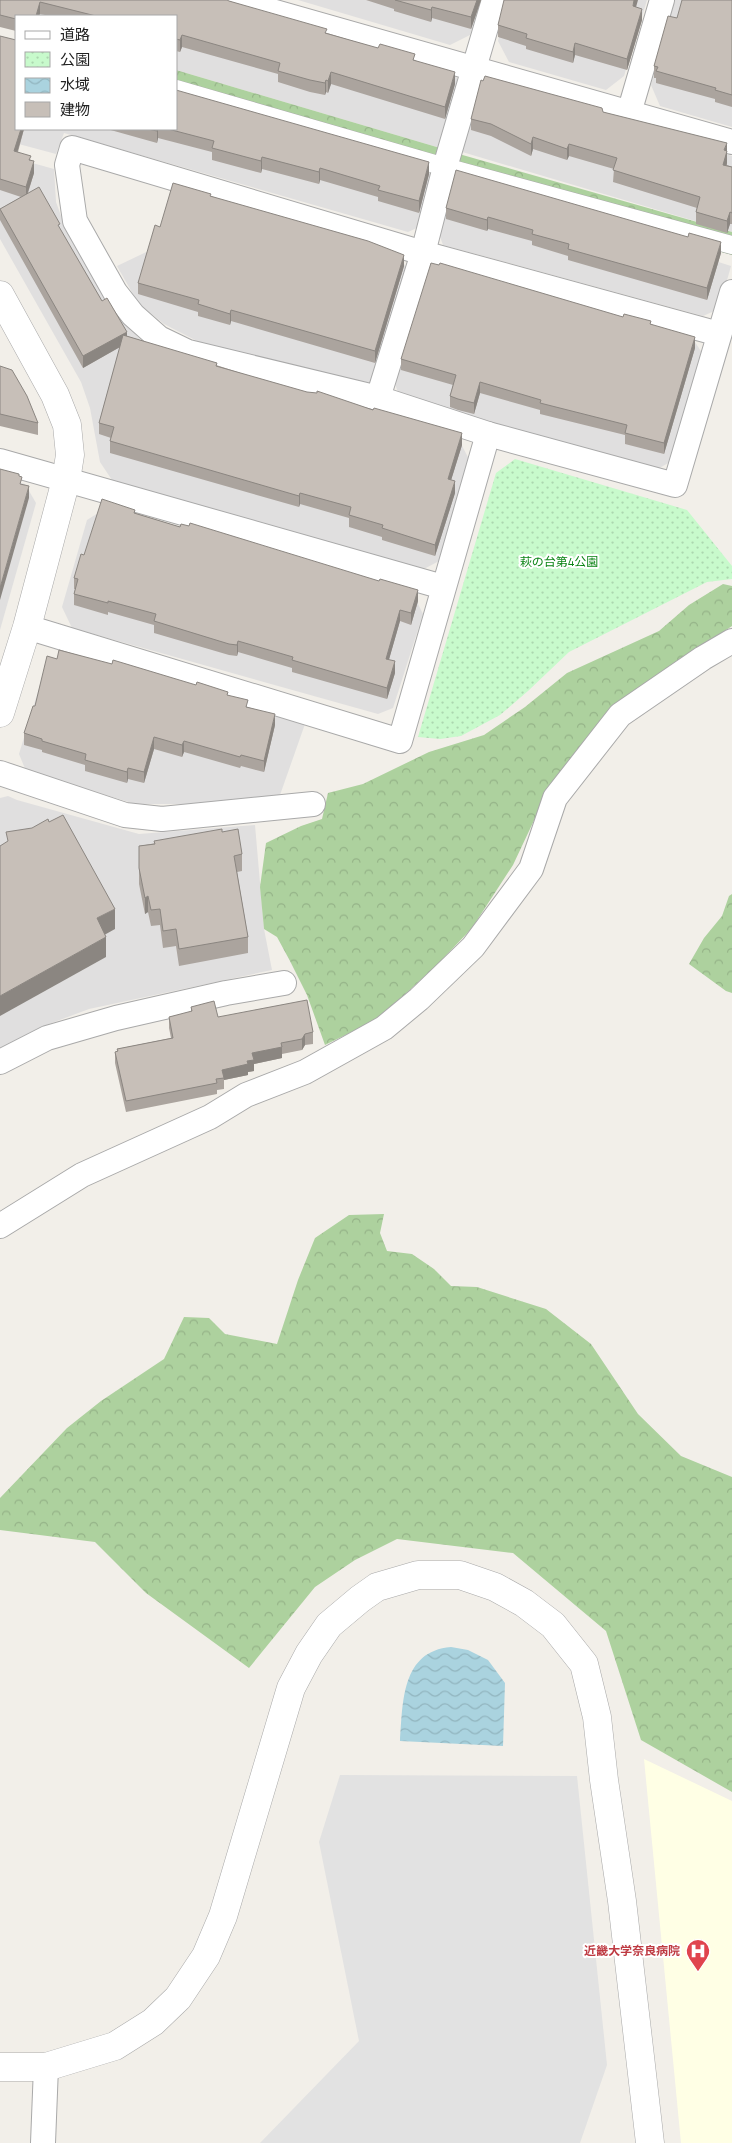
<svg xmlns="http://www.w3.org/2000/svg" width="732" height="2143" viewBox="0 0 732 2143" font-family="'Titillium Web','Noto Sans JP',sans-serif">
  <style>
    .residential { fill: #e0dfdf }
    .education { fill: #ffffe5 }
    .forest { fill: url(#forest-crowns) }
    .park { fill: url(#park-dots) }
    .parking { fill: #e2e2e2 }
    .water { fill: url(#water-waves) }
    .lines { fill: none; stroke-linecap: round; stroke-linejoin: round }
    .pedestrian-casing { stroke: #a9a9a9; stroke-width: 19 }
    .minor-casing { stroke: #a9a9a9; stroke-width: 26 }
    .tertiary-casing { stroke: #a9a9a9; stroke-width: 29 }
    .pedestrian { stroke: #fff; stroke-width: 18 }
    .minor { stroke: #fff; stroke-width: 24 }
    .tertiary { stroke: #fff; stroke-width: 28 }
    .wall { fill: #aba49e }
    .shaded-wall { fill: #8b8681 }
    .building { fill: #c7bfb8; stroke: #8b8681 }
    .labels { text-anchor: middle; stroke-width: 4; stroke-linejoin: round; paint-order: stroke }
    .park-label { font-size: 12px; fill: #0c8416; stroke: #fff }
    .health-label { font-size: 12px; font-weight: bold; fill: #be3a42; stroke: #fff; text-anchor: end }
  </style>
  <defs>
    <pattern id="forest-crowns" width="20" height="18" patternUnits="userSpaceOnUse" patternTransform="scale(1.25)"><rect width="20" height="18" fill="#add19e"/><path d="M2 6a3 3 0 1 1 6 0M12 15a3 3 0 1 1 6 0" fill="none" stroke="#95b388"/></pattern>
    <pattern id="park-dots" width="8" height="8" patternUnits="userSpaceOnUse" patternTransform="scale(1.25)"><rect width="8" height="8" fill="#c8facc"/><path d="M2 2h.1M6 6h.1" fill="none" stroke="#acd6af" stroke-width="1.8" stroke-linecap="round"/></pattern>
    <pattern id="water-waves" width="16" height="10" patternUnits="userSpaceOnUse" patternTransform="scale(1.25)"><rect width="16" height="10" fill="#aad3df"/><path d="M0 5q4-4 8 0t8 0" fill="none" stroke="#92b5bf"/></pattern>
  </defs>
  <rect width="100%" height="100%" fill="#f2efe9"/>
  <g class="residential">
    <path d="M0,0H197L455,74L460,86L440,148L176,70V16H16Z"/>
    <path d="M298,0H481L470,35L450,45Z"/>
    <path d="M510,0H647L624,76L606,90L509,62L498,41Z"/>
    <path d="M675,0H732V127L660,106L651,85Z"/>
    <path d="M0,45L16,129H176V97L433,173L419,227L408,232L64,133L56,154L0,139Z"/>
    <path d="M489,84L732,156V232L459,151L478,89Z"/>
    <path d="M0,154L54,169L56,202L65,227L115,314L143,342L460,442L470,461L441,560L422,570L112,480L100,462L90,408L81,382L0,239Z"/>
    <path d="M453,177L731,266L719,309L703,316L443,245L438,231Z"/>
    <path d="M161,245L402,259L407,271L375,382L365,388L264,361L197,341L164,324L138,303L117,266Z"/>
    <path d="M424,276L695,342L706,359L677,458L656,470L400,398L395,384Z"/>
    <path d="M0,477L25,484L36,503L0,630Z"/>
    <path d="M106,508L413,594L423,614L393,708L378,714L72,628L62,607L87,520Z"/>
    <path d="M66,655L305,724L280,795L201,804H135L26,771L19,754L46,665Z"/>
    <path d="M8,796L17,800L139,834L255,825L264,929L272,970L89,1009L41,1027L0,1050V798Z"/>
  </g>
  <path class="education" d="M644,1759L732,1801V2143H681Z"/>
  <g class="forest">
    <path d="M176,70L440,148L433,173L176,97Z"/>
    <path d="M459,154L732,232V255L453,177Z"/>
    <path d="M723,584L732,586V626L647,683L546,795L513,865L472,928L437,965L378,1019L325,1045L307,995L290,961L277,937L264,929L260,887L266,843L301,826L322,819L328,793L363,784L429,752L484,735L525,707L567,673L659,631L689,605Z"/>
    <path d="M732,894V993L726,991L689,964L704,938L722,916L729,896Z"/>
    <path d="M384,1214L380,1233L387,1251L412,1254L434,1269L451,1286L477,1287L546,1309L591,1344L638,1414L681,1456L732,1477V1792L641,1740L606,1631L513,1553L397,1539L355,1560L315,1587L249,1668L146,1593L95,1542L0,1530V1498L67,1428L101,1401L164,1359L184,1317L209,1318L225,1334L277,1344L298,1280L315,1238L349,1215Z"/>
  </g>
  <path class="park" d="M515,459L687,510L732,566V579L707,582L569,652L528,691L500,715L461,736L440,739L418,737L496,473Z"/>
  <path class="parking" d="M340,1775L577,1776L607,2065L580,2143H260L359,2041L319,1842Z"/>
  <path class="water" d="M451,1647L468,1650L488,1660L505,1683L503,1746L400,1741C403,1703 401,1651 451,1647Z"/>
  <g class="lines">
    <g class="pedestrian-casing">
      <path id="pedestrian" d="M176,89L445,167L732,245"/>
    </g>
    <g class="minor-casing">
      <g id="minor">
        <path d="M233,0L732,142"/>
        <path d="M629,113L662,0"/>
        <path d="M378,398L423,253L445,167L494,0"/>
        <path d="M488,434L378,398L188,352L159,338L133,315L115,292L75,221L67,165L72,148L423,253L719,334"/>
        <path d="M0,461L443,587"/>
        <path d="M27,627L400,741L488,434L675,485L732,292"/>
        <path d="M0,773L125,815L162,819L313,804"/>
        <path d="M0,1062L47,1038L116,1018L226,993L284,983"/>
        <path d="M0,1226L82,1175L210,1117L246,1095L305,1072L384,1028L419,999L473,947L531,869L555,798L620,715L703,658L732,641"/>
        <path d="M43,2143L46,2067"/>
      </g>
    </g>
    <g class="tertiary-casing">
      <g id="tertiary">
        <path d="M0,295L55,395L67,425L70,455L66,480L27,627L0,713"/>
        <path d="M0,2067H46L115,2046L153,2022L178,1998L206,1956L223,1916L291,1688L309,1654L329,1625L360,1599L377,1587L418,1575H460L495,1587L524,1603L553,1625L584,1664L597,1717L604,1780L622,1901L650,2143"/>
      </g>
    </g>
    <use href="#pedestrian" class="pedestrian"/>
    <use href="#minor" class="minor"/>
    <use href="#tertiary" class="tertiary"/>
  </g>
  <g class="wall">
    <path d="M0,0L229,1L327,33L415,60L455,84L445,119L331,84L328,93L326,92L325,95L310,92L278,82V74L182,47L180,52L176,51V16H50L40,14L16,16V31L0,27Z"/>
    <path d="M366,0H481L471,29L432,18L431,22L394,11V9Z"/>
    <path d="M732,0V107L715,102V99L656,83V78H654V66L677,18Z"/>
    <path d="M636,7L642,20L627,70L575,55L573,63L526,49V46L498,37V25Z"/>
    <path d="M0,36L16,129H24L18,152L31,160L34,173L28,193L60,230L102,301L127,336L462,445L451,480L455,493L435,556L382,540V537L349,527V518L300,504L299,507L110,453V441L111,438L99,434V423L120,347L83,368L0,220V209L21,197L0,190Z"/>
    <path d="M603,112L727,151V165L732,167V224H730L727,233L696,224V212L697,208L613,182L614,169L569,156L567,160L533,149L531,156L491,136L471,130V119Z"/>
    <path d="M107,129H176L429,174L419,213L378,201V197L320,180L319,184L262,169L261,173L212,160V152L158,138L157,143Z"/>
    <path d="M211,196L404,266L375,363L231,321L230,325L198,316V312L138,294V283L160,227Z"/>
    <path d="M446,208L721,253L707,300L568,260V256L532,245V241L488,229L487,231L446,219Z"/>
    <path d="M623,317L651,324L695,348L664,454L625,444V435L540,414V410L480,393L474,414L458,410L450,407V396L453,385L401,370V359Z"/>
    <path d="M0,366L38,423V435L0,426Z"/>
    <path d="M135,513L418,601L411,625L400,621L389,659L395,673L387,699L292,672V668L238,652L237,656L229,655L154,633V625L108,612V615L74,605V594L75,589H74V578L84,555Z"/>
    <path d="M228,695L275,725L264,772L241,766L240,768L184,752L182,757L154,749L144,783L128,779L127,783L85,771V765L42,752V750L24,745V733L35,706Z"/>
    <path d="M222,832L242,854V871L237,872L248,937V953L179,966L176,946L163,948L160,925L151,926L148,912L145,914L139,884V846Z"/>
    <path d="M191,1007L218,1017L313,1032V1044L305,1045L302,1050L282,1054V1058L254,1064V1071L248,1072V1075L224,1080V1089L217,1090V1094L126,1112L115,1063V1052H117V1049L171,1038L169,1028V1017L191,1012Z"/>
  </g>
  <g class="shaded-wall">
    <path d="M477,0H481L471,29V17Z"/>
    <path d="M634,0H638L633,18V6Z"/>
    <path d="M40,2V14L39,16H36Z"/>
    <path d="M432,7V18L431,22V10Z"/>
    <path d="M642,9V20L627,70V59Z"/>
    <path d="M182,35V47L180,52V40Z"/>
    <path d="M575,43V55L573,63V52Z"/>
    <path d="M331,72V84L328,93V81Z"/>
    <path d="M455,72V84L445,119V107Z"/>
    <path d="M326,80V92L325,95V83Z"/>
    <path d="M21,129H24L14,163V151Z"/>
    <path d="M157,129H158V138L157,143Z"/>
    <path d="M533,137V149L531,156V144Z"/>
    <path d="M727,143V163L723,176L724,150Z"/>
    <path d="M569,144V156L567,160V149Z"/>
    <path d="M262,157V169L261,173V161Z"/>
    <path d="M34,161V173L26,198V187Z"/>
    <path d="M429,162V174L419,213V201Z"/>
    <path d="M320,168V180L319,184V172Z"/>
    <path d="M730,212V224L727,233V221Z"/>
    <path d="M488,217V229L487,231V220Z"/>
    <path d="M721,242V253L707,300V288Z"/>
    <path d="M404,255V266L375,363V351Z"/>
    <path d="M231,310V321L230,325V314Z"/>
    <path d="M127,332V343L83,368V356Z"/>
    <path d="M695,337V348L664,454V443Z"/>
    <path d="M480,382V393L474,414V403Z"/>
    <path d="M462,433V445L448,490V479Z"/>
    <path d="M455,481V493L435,556V545Z"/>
    <path d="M29,486V498L0,600V588Z"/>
    <path d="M300,493V504L299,507V496Z"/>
    <path d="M418,590V601L411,625V613Z"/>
    <path d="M400,610V621L386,670V659Z"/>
    <path d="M238,641V652L237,656V645Z"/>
    <path d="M395,661V673L387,699V688Z"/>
    <path d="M275,714V725L264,772V761Z"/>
    <path d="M154,737V749L144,783V772Z"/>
    <path d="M184,741V752L182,757V745Z"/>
    <path d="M128,768V779L127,783V772Z"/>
    <path d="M148,896V912L145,914V898Z"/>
    <path d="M115,909V929L97,939V918Z"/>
    <path d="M106,937V957L0,1016V996Z"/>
    <path d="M305,1034V1045L302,1050V1039Z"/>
    <path d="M282,1047V1058L254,1064V1071L248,1072V1075L224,1080L222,1070L247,1061L252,1053Z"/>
  </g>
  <g class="building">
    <path d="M0,0H227L229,1L327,29L325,33L378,48L380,44L415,54L413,60L455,72L445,107L331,72L328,81L326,80L325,83L310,80L278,71L280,63L182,35L180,40L176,39V16H96L40,2L36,16H16V19L0,15Z"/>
    <path d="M395,0H477L471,17L432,7L431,10Z"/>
    <path d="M504,0H634L633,6L642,9L627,59L575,43L573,52L526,38L527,34L498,25Z"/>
    <path d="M682,0H732V95L715,90L716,88L656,71L658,67L654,66L668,16L677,18Z"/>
    <path d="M0,36L16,40V129H21L14,151L31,156L29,160L34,161L26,187L0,179Z"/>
    <path d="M485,76L602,108L603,112L727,143L724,150L727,151L723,165L732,167V213L730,212L727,221L696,212L700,197L613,170L617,158L569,144L567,149L533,137L531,144L491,124L471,119L481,80L483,81Z"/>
    <path d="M176,90L429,162L419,201L378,190L380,186L320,168L319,172L262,157L261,161L212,148L214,141L168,129H176Z"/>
    <path d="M148,129H157V131Z"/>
    <path d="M456,170L688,237L689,233L721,242L707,288L568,249L569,244L532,234L533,230L488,217L487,220L446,208Z"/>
    <path d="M173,183L211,194L210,196L368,241L404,255L375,351L231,310L230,314L198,304L199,300L138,283L155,225L160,227Z"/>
    <path d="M39,187L60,224L58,225L102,301L107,298L127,332L83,356L0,209Z"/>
    <path d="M431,263L439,265L440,263L623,317L624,314L651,321L650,324L695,337L664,443L625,433L627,425L540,403L541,400L480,382L474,403L458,399L450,396L456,375L401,359Z"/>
    <path d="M123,335L217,363L216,366L307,392L317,393V391L373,410L374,408L462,433L448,479L455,481L435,545L382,528L383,525L349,515L351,507L300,493L299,496L110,441L114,427L99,423Z"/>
    <path d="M0,366L12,370L27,396L38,423L0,414Z"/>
    <path d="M0,469L19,474V476L22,477L20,484L29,486L0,588Z"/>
    <path d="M102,499L135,510L134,513L180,527L181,524L189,526L190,523L379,581L380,579L418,590L411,613L400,610L386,659L395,661L387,688L292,660L293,657L238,641L237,645L229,644L154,621L156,614L108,601V603L74,594L78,579L74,578L81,554L84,555Z"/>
    <path d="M59,650L112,664L113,660L196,685L197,682L228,692L227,695L248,700L246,707L275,714L264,761L241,755L240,757L184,741L182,745L154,737L144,772L128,768L127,772L85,760L86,754L42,741V739L24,733L33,706H35L47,656L57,659Z"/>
    <path d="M63,815L115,909L97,918L106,937L0,996V846L8,841L6,832L32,828L48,819L49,822Z"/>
    <path d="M222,829V832L238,829L242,854L234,856L248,937L179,949L176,929L163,931L160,909L151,910L148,896L145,898L139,868V846L155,844L154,841Z"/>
    <path d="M307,1000L313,1032L305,1034L302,1039L281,1043L282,1047L252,1053L254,1060L247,1061L248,1064L222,1070L224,1078L216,1079L217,1083L126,1101L115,1052L118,1051L117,1049L173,1038L169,1017L192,1011L191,1007L214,1001L218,1017Z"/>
  </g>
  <defs>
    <g id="hospital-pin" transform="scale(1.25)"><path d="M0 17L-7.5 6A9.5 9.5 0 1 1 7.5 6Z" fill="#e0444e" stroke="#fff"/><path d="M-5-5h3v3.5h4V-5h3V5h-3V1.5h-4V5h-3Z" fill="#fff"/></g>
  </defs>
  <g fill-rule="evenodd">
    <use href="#hospital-pin" x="698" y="1951"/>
  </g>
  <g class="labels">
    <g class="park-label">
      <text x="559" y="566">萩の台第4公園</text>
    </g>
    <g class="health-label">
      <text x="680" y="1955">近畿大学奈良病院</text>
    </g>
  </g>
  <rect x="15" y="15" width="162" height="115" fill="#ffffff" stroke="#a7a7a7"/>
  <rect x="25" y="31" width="25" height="8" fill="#ffffff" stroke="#a7a7a7"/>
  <text x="60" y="40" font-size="15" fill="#222222">道路</text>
  <rect x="25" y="52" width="25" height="15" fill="url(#park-dots)" stroke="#a7a7a7"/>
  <text x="60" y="65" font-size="15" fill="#222222">公園</text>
  <rect x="25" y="78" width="25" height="15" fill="url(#water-waves)" stroke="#a7a7a7"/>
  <text x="60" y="90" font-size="15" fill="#222222">水域</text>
  <rect x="25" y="102" width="25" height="15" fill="#c7bfb8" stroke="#a7a7a7"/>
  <text x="60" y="115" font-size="15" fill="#222222">建物</text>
</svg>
